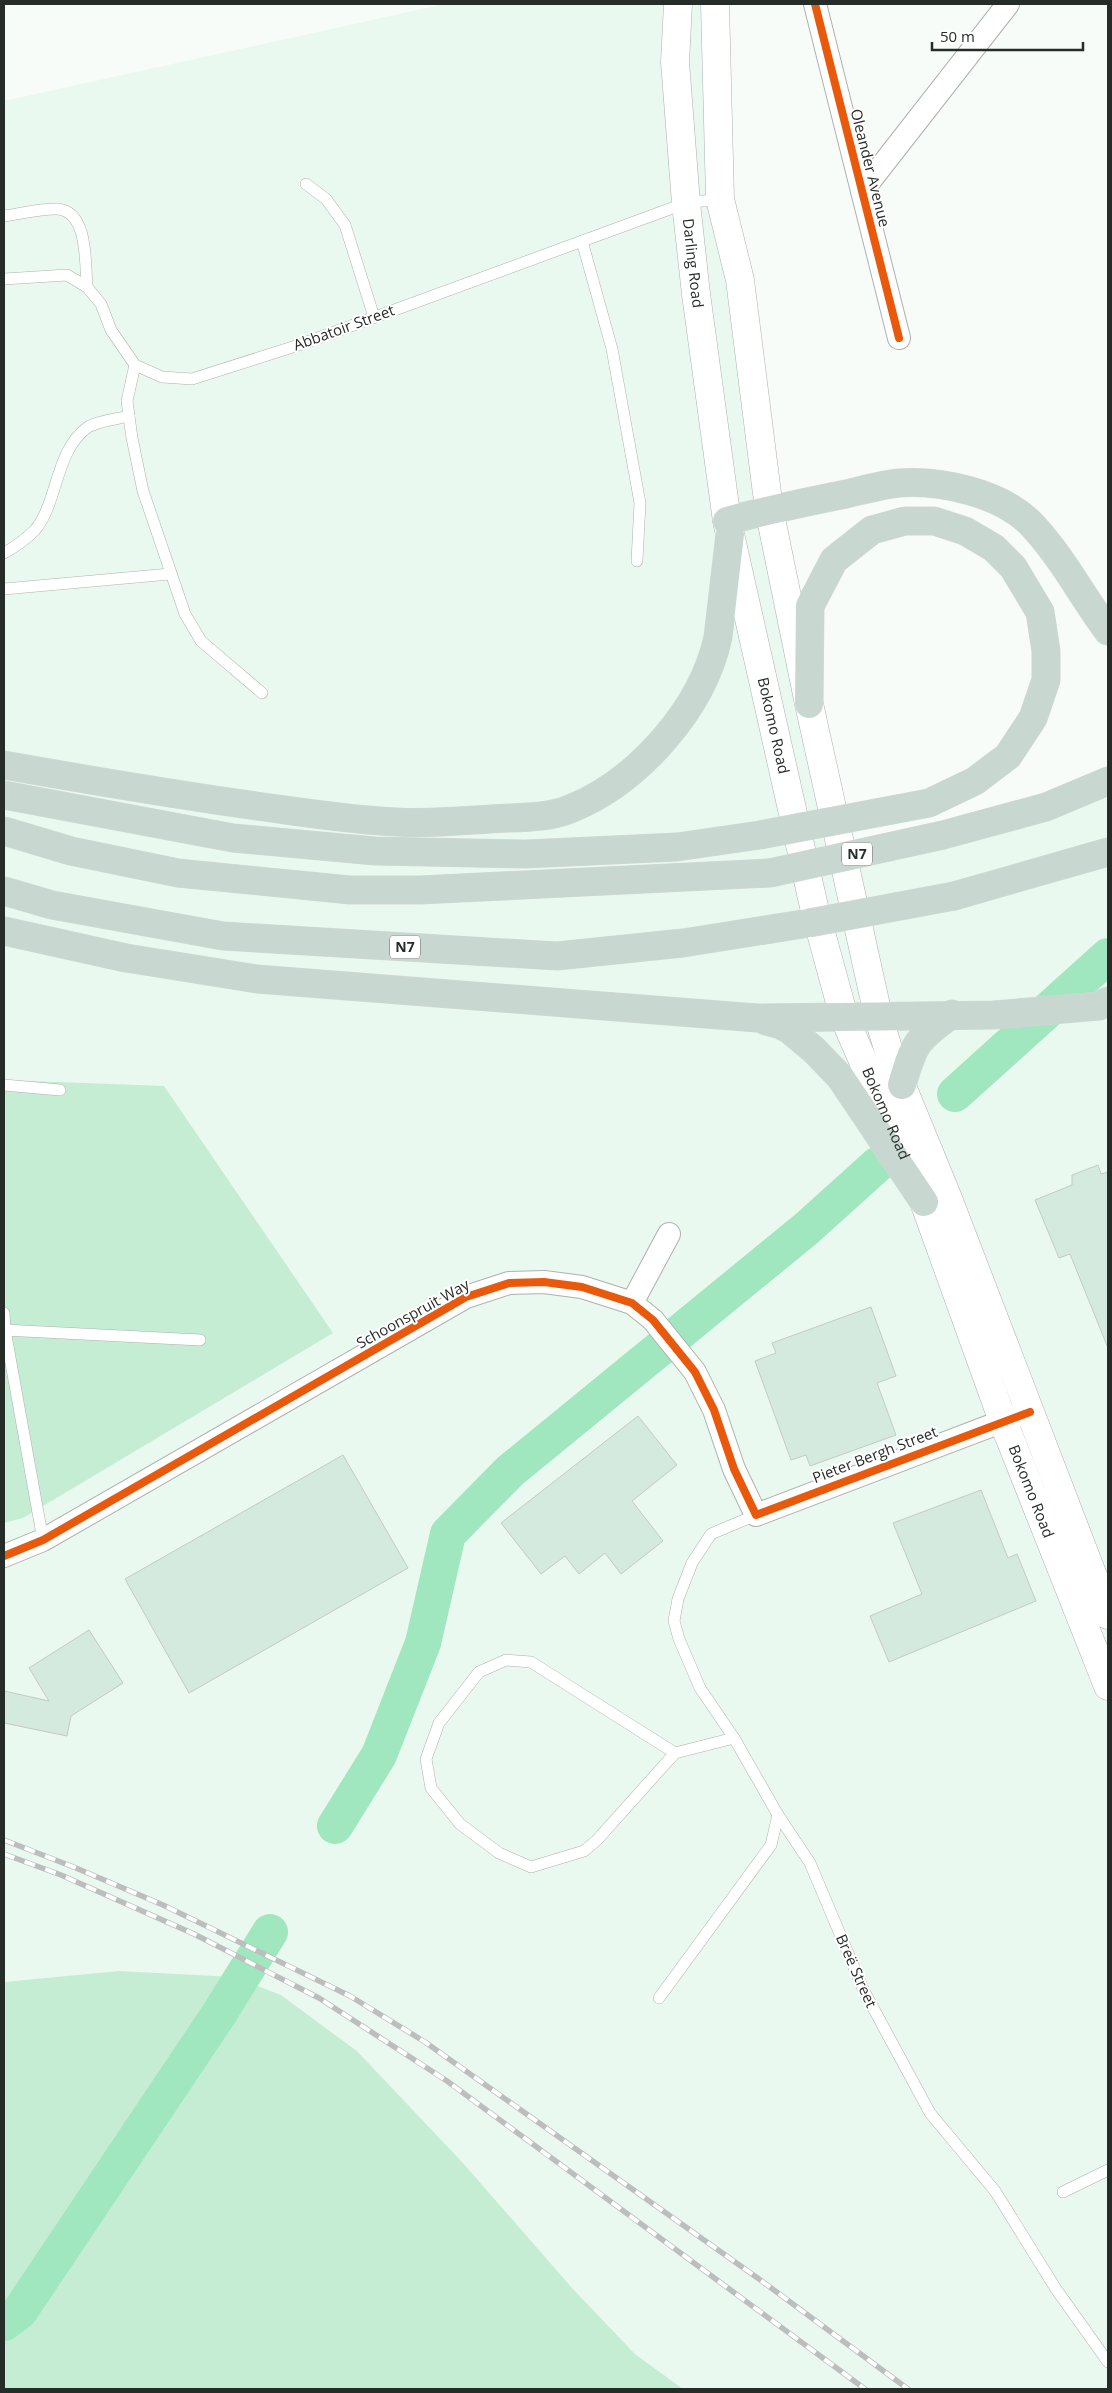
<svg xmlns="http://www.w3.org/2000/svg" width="1112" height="2393" viewBox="0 0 1112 2393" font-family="'Open Sans',sans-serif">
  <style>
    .built { fill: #eaf9ef }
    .green { fill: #c4edd4 }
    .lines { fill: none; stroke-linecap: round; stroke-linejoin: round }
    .river { stroke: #a0e6be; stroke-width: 36 }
    .building { fill: #d5eade; stroke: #c5c9c6 }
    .lane-casing { stroke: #adb1ae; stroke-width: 12 }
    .street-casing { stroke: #adb1ae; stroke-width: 24 }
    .secondary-casing { stroke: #adb1ae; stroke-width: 29 }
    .highway-casing { stroke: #d5d8d6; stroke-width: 29 }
    .lane { stroke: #fefffe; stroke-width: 11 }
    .street { stroke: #fefffe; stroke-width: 22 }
    .secondary { stroke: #fefffe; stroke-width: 28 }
    .highway { stroke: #c8d8d0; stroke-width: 28 }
    .rail-casing { stroke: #bcbebd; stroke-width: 5.5 }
    .rail { stroke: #fff; stroke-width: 4; stroke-dasharray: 11; stroke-linecap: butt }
    .highway-bridge-casing { stroke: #d5d8d6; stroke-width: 29; stroke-linecap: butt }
    .highway-bridge { stroke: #c8d8d0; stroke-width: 28 }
    .cycleway-casing { stroke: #fff; stroke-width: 11 }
    .cycleway { stroke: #e8590c; stroke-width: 8 }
    .labels { text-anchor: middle; stroke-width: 4; stroke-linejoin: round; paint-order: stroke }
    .shield { fill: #fff; stroke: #676b68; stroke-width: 1 }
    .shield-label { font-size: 14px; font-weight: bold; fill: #262c28 }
    .street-label { font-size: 15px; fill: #262c28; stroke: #fff }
  </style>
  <rect width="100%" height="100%" fill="#f7fcf9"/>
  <path class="built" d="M444,4H715L720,199L843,852L1108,781V2389H683L635,2354L572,2289L463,2163L357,2051L281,1995L235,1977L119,1971L4,1982V101Z"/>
  <g class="green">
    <path d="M4,1080L164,1086L333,1333L23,1518L4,1523Z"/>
    <path d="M119,1971L235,1977L281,1995L357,2051L463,2163L572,2288L635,2354L683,2389H4V1982Z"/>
  </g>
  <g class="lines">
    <g class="river">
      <path d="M955,1094L1108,956"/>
      <path d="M335,1826L379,1755L423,1643L448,1534L510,1471L806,1229L877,1165"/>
      <path d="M4,2323L20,2311L219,2014L270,1932"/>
    </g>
  </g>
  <g class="building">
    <path d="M1098,1165L1101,1174L1108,1172V1348L1070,1254L1059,1258L1035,1200L1072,1185V1175Z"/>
    <path d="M871,1307L896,1376L877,1383L896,1435L810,1466L806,1455L791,1460L755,1361L776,1353L772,1343Z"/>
    <path d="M638,1416L677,1465L632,1501L663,1541L621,1574L605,1553L579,1574L565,1556L541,1574L501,1523Z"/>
    <path d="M343,1455L408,1568L189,1693L125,1579Z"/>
    <path d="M981,1490L1008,1558L1017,1554L1036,1601L889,1662L870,1616L922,1594L893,1523Z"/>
    <path d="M89,1630L123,1683L71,1716L67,1736L4,1723V1691L49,1701L29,1668Z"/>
  </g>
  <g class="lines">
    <g class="lane-casing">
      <g id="lane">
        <path d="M306,184L326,199L345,225L374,317"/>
        <path d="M4,216C21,214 41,208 58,209C89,212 85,266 87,287"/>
        <path d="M582,241L612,349L640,503L637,561"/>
        <path d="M4,279L67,275L87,287L101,304L111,330L135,365L162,377L192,379L299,345L686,203L720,199"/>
        <path d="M135,365L127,401L132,438L143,491L185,614L201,641L262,693"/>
        <path d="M4,553C15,547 26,539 35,530C58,503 55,450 88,427C98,421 117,419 129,416"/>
        <path d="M4,589L170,574"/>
        <path d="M4,1085L60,1090"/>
        <path d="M4,1313L5,1330L43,1540"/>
        <path d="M4,1330L200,1340"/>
        <path d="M756,1515L711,1534L692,1563L678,1599L674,1621L679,1639L700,1688L734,1738L778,1815L810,1863L864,1991L930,2113L995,2191L1056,2289L1108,2362"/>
        <path d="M506,1660L531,1662L675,1753L597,1840L584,1851L531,1867L499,1853L460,1824L431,1788L426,1759L439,1723L479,1672Z"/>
        <path d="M675,1753L734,1738"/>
        <path d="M659,1998L771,1845L778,1815"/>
        <path d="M1063,2192L1108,2170"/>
      </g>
    </g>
    <g class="street-casing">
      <g id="street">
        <path d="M815,4L899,338"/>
        <path d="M862,191L1008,4"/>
        <path d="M632,1303L669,1234"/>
        <path d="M4,1556L43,1540L466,1297L509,1283L544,1282L582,1287L632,1303L653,1320L695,1372L714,1410L734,1469L756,1515L1019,1415"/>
      </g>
    </g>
    <g class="secondary-casing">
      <g id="secondary">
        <path id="s1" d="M678,4L675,62L686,203L696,294L727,521L815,911L844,1017L924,1202L1003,1421L1108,1686"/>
        <path d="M715,4L720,199L740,280L769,509L809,704L878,1015L892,1062L947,1196L1108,1615"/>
      </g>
    </g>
    <g class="highway-casing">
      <g id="highway">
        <path d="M727,521C767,510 806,502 846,494C863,490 881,485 899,483C941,480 1003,493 1033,526C1062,557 1082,596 1108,631"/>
        <path d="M809,704L810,606L834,560L872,530L905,521H934L965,531L994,548L1013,567L1040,612L1046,651V680L1033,718L1008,756L975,781L929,803"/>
        <path d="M4,765C88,780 172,794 256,806C302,812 350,820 397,822C427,824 459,821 490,819C515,817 546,819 570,809C638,782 703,708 718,637L730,534"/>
        <path d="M4,795L233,838L375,851L526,854L677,847L760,835"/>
        <path d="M4,831L71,851L178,873L350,890H420L770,873"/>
        <path d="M943,835L1046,807L1108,781"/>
        <path d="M4,891L52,905L223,936L557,956L683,943L809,923"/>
        <path d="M954,896L1108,852"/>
        <path d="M4,931L126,958L257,979L757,1018L994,1015L1099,1006L1108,1001"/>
        <path d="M766,1021L781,1025L790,1030L814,1050L840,1077L924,1202"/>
        <path d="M902,1085C914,1043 916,1040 952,1014"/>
      </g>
    </g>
    <use href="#lane" class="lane"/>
    <use href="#street" class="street"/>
    <use href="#secondary" class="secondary"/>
    <use href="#highway" class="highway"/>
    <g class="rail-casing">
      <g id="rail">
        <path d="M4,1840L76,1868L163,1905L350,1996L425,2042L759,2279L908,2389"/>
        <path d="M4,1854L61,1875L194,1934L319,1998L447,2081L865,2389"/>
      </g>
    </g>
    <use href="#rail" class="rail"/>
    <g class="highway-bridge-casing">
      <g id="highway-bridge">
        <path d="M760,835L929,803"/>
        <path d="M770,873L943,835"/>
        <path d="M809,923L954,896"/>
      </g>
    </g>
    <use href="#highway-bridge" class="highway-bridge"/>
    <g class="cycleway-casing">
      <g id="cycleway">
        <path d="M815,4L899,338"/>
        <path d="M4,1556L43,1540L466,1297L509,1283L544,1282L582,1287L632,1303L653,1320L695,1372L714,1410L734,1469L756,1515L1030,1412"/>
      </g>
    </g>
    <use href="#cycleway" class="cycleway"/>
  </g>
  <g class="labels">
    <g class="shield">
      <rect x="842" y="842.5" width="30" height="23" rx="4"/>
      <rect x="390" y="935.5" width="30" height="23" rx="4"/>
    </g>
    <g class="shield-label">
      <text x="857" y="859">N7</text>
      <text x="405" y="952">N7</text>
    </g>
    <g class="street-label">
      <text transform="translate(870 168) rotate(76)" y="5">Oleander Avenue</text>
      <text dy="5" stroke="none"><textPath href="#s1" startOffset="260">Darling Road</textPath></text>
      <text transform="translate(344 328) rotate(-20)" y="5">Abbatoir Street</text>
      <text dy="5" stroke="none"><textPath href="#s1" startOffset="730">Bokomo Road</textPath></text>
      <text dy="5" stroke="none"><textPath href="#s1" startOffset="1135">Bokomo Road</textPath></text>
      <text transform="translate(413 1314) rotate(-29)" y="5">Schoonspruit Way</text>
      <text transform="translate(875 1455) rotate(-21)" y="5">Pieter Bergh Street</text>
      <text dy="5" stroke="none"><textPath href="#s1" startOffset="1540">Bokomo Road</textPath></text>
      <text transform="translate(856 1971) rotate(66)" y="5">Breë Street</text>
    </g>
  </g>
  <rect width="1112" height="2393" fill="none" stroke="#262c28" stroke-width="10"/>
  <path d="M932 42v8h151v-8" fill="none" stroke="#262c28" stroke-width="2.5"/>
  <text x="940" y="42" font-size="15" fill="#262c28" stroke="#ffffff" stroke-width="4" paint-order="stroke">50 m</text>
</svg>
